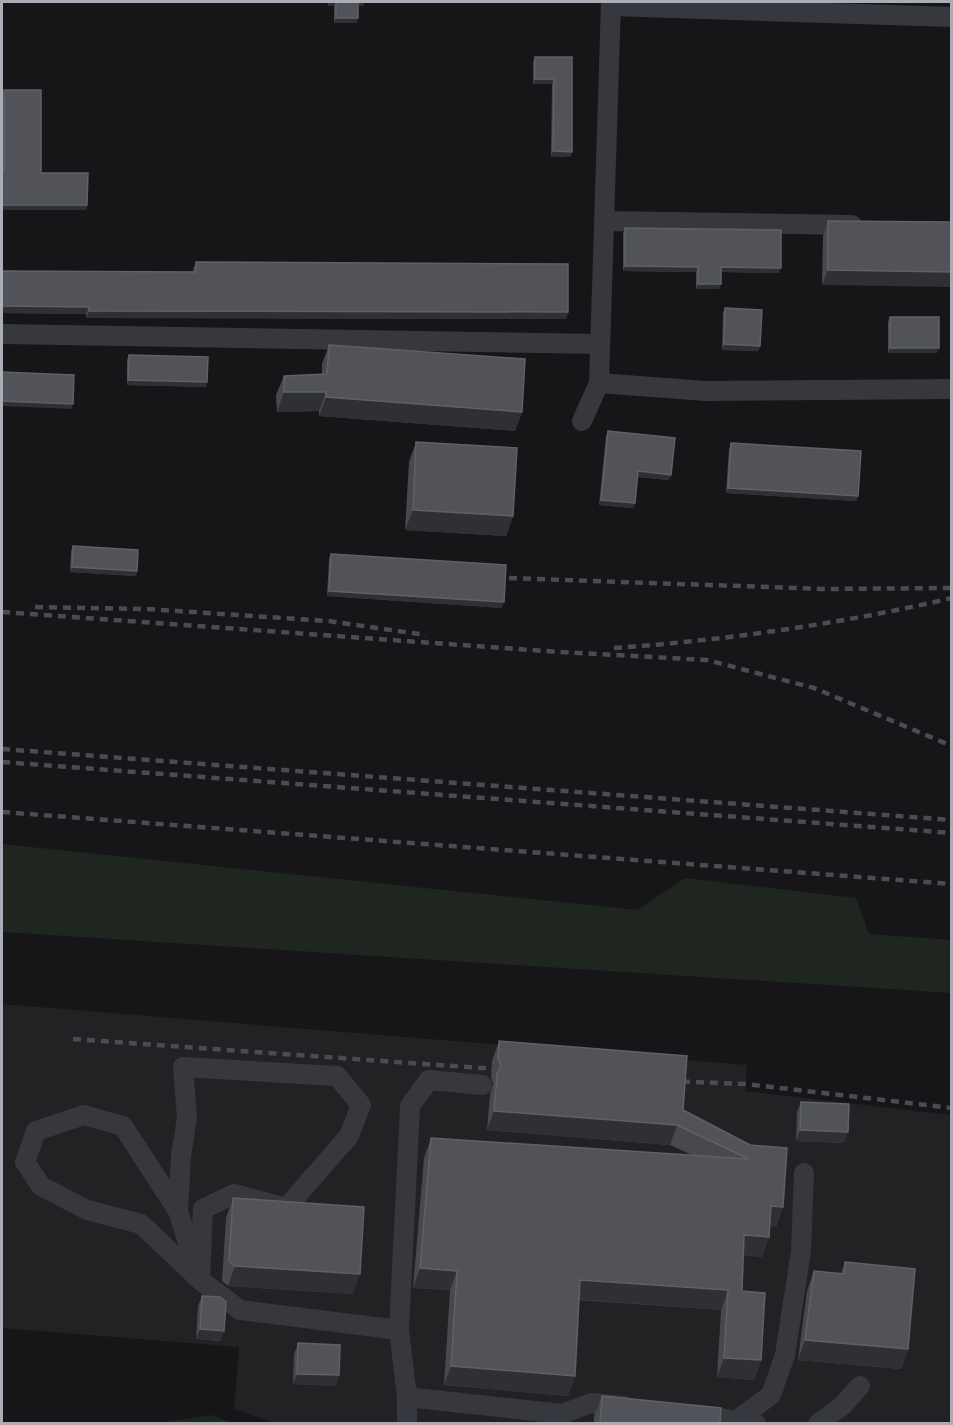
<svg xmlns="http://www.w3.org/2000/svg" width="953" height="1425" viewBox="0 0 953 1425" font-family="Inter,sans-serif">
  <style>
    .built { fill: #222225 }
    .green { fill: #1e261f }
    .lines { fill: none; stroke-linecap: round; stroke-linejoin: round }
    .minor { stroke: #37383d; stroke-width: 20 }
    .rail { stroke: #4a4c52; stroke-width: 4.5; stroke-dasharray: 8 6; stroke-linecap: butt }
    .wall { fill: #47494d }
    .shaded-wall { fill: #2f3033 }
    .building { fill: #525359; stroke: #5f6168; stroke-width: 1.5 }
  </style>
  <rect width="100%" height="100%" fill="#161618"/>
  <path class="built" d="M2,1004L747,1065L745,1091L951,1115V1423H274L234,1409L239,1347L2,1328Z"/>
  <g class="green">
    <path d="M2,844L637,910L685,878L856,898L869,934L951,940V993L2,932Z"/>
    <path d="M211,1415L232,1423H159Z"/>
  </g>
  <g class="lines">
    <g class="minor">
      <path d="M611,6L952,17"/>
      <path d="M606,221L852,225"/>
      <path d="M2,334L600,344"/>
      <path d="M599,383L706,391L952,389"/>
      <path d="M582,421L599,383L611,2"/>
      <path d="M178,1211L181,1156L187,1118L183,1067L337,1076L361,1105L349,1136L286,1208L234,1194L203,1209L200,1280L141,1224L87,1210L41,1186L25,1162L36,1131L84,1115L123,1126L178,1211L200,1280L240,1310L399,1330"/>
      <path d="M407,1397L399,1330L410,1106L429,1080L482,1085"/>
      <path d="M695,1414L756,1424"/>
      <path d="M738,1419L771,1395L785,1355L801,1251L804,1173"/>
      <path d="M407,1424V1397L562,1414L591,1403L624,1406"/>
      <path d="M818,1424L843,1405L860,1386"/>
    </g>
    <g class="rail">
      <path d="M509,578L823,589L952,588"/>
      <path d="M35,607L147,609L328,621L426,635"/>
      <path d="M2,612L559,652L707,660L814,688L952,746"/>
      <path d="M614,648C727,640 840,624 952,598"/>
      <path d="M2,749L952,820"/>
      <path d="M2,762L952,833"/>
      <path d="M2,812L952,884"/>
      <path d="M73,1039L509,1070"/>
      <path d="M668,1081L746,1084L952,1108"/>
    </g>
  </g>
  <g class="wall">
    <path d="M328,2H364L363,6H358V18L356,23H334V6H328Z"/>
    <path d="M535,57H572V152L570,157H551L552,84H533V62Z"/>
    <path d="M4,90L41,173L87,205L86,210H2V95Z"/>
    <path d="M828,221L951,222L822,285L823,236Z"/>
    <path d="M625,228L779,273L721,272L719,289H696V272L623,271V233Z"/>
    <path d="M196,262L568,312L566,319L86,318V314L2,313V271L193,272V269Z"/>
    <path d="M725,308L760,346L758,351L722,350L723,313Z"/>
    <path d="M890,317L937,353H888V322Z"/>
    <path d="M329,345L522,412L515,431L319,416V411L277,412L276,395L284,376L322,375V364Z"/>
    <path d="M129,355L206,387L127,385V360Z"/>
    <path d="M608,431L669,480L638,477L635,503L633,508L599,505L606,436Z"/>
    <path d="M416,442L513,516L506,536L405,530L409,462Z"/>
    <path d="M731,443L858,496L856,501L726,493L729,449Z"/>
    <path d="M73,546L137,571L136,576L70,572L71,551Z"/>
    <path d="M331,554L502,608L327,596L329,559Z"/>
    <path d="M499,1041L683,1110L750,1145L783,1207L776,1227L770,1226L769,1237L762,1257L743,1255L742,1291L761,1360L754,1380L717,1377L721,1310L579,1300L575,1376L568,1396L444,1385L450,1290L413,1288L424,1158L431,1138L692,1155L670,1145L487,1130L490,1094L493,1084L491,1077L492,1061Z"/>
    <path d="M801,1102L844,1143L796,1141L797,1112Z"/>
    <path d="M233,1198L353,1294L228,1286L222,1281L226,1218Z"/>
    <path d="M845,1262L908,1349L901,1369L798,1360L807,1291L814,1271L841,1273Z"/>
    <path d="M202,1296L224,1331L220,1341L196,1339L198,1306Z"/>
    <path d="M298,1343L339,1375L335,1386L293,1384L294,1354Z"/>
    <path d="M602,1396L720,1424H594V1416Z"/>
  </g>
  <g class="shaded-wall">
    <path d="M329,2H336L334,6H328Z"/>
    <path d="M357,2H364L363,6H356Z"/>
    <path d="M336,18H358L356,23H334Z"/>
    <path d="M535,79H554L552,84H533Z"/>
    <path d="M553,151L572,152L570,157H551Z"/>
    <path d="M2,205H87L86,210H2Z"/>
    <path d="M625,266L698,267L696,272L623,271Z"/>
    <path d="M721,267L781,268L779,273L719,272Z"/>
    <path d="M828,270L951,272V287L822,285Z"/>
    <path d="M698,284H721L719,289H696Z"/>
    <path d="M2,306L89,307L86,314L2,313Z"/>
    <path d="M89,311L568,312L566,319L86,318Z"/>
    <path d="M724,344L760,346L758,351L722,350Z"/>
    <path d="M890,348H939L937,353H888Z"/>
    <path d="M128,380L207,382L206,387L127,385Z"/>
    <path d="M284,392H326L319,411L277,412Z"/>
    <path d="M326,397L522,412L515,431L319,416Z"/>
    <path d="M2,401L73,404L71,409L2,406Z"/>
    <path d="M638,471L671,475L669,480L636,477Z"/>
    <path d="M728,488L858,496L856,501L726,493Z"/>
    <path d="M601,500L635,503L633,508L599,505Z"/>
    <path d="M413,510L513,516L506,536L405,530Z"/>
    <path d="M72,567L137,571L136,576L70,572Z"/>
    <path d="M329,591L504,602L502,608L327,596Z"/>
    <path d="M494,1111L677,1125L670,1145L487,1130Z"/>
    <path d="M800,1130L848,1132L844,1143L796,1141Z"/>
    <path d="M771,1206L783,1207L776,1227L764,1226Z"/>
    <path d="M744,1235L769,1237L762,1257L737,1255Z"/>
    <path d="M235,1266L360,1274L353,1294L228,1286Z"/>
    <path d="M420,1268L457,1271L450,1290L413,1288Z"/>
    <path d="M580,1280L728,1290L721,1310L573,1299Z"/>
    <path d="M200,1329L224,1331L220,1341L196,1339Z"/>
    <path d="M805,1340L908,1349L901,1369L798,1360Z"/>
    <path d="M724,1358L761,1360L754,1380L717,1377Z"/>
    <path d="M451,1366L575,1376L568,1396L444,1385Z"/>
    <path d="M297,1374L339,1375L335,1386L293,1384Z"/>
  </g>
  <g class="building">
    <rect x="336" y="2" width="22" height="16"/>
    <path d="M535,57H572V152L553,151L554,79H535Z"/>
    <path d="M4,90H41V173H88L87,205H2V172H4Z"/>
    <path d="M828,221L951,222V272L828,270Z"/>
    <path d="M625,228L781,230V268L721,267V284H698V267L625,266Z"/>
    <path d="M196,262L568,264V312L89,311V307L2,306V271L196,272Z"/>
    <path d="M725,308L762,310L760,346L724,344Z"/>
    <rect x="890" y="317" width="49" height="31"/>
    <path d="M329,345L525,359L522,412L326,397V392H284V376L327,374Z"/>
    <path d="M129,355L208,357L207,382L128,380Z"/>
    <path d="M2,372L74,375L73,404L2,401Z"/>
    <path d="M608,431L675,438L671,475L638,471L635,503L601,500Z"/>
    <path d="M416,442L517,448L513,516L413,510Z"/>
    <path d="M731,443L861,451L858,496L728,488Z"/>
    <path d="M73,546L138,550L137,571L72,567Z"/>
    <path d="M331,554L506,565L504,602L329,591Z"/>
    <path d="M499,1041L687,1056L683,1110L750,1145L787,1148L783,1207L771,1206L769,1237L744,1235L742,1291L765,1293L761,1360L724,1358L728,1290L580,1280L575,1376L451,1366L457,1271L420,1268L431,1138L749,1159L677,1125L494,1111L497,1074L501,1066L498,1058Z"/>
    <path d="M801,1102L849,1104L848,1132L800,1130Z"/>
    <path d="M233,1198L364,1207L360,1274L235,1266L229,1261Z"/>
    <path d="M845,1262L915,1269L908,1349L805,1340L814,1271L844,1274Z"/>
    <path d="M202,1296L220,1297L226,1302L224,1331L200,1329Z"/>
    <path d="M298,1343L340,1345L339,1375L297,1374Z"/>
    <path d="M602,1396L721,1408L720,1424H600Z"/>
  </g>
  <rect width="953" height="1425" fill="none" stroke="#a8adb8" stroke-width="6"/>
</svg>
